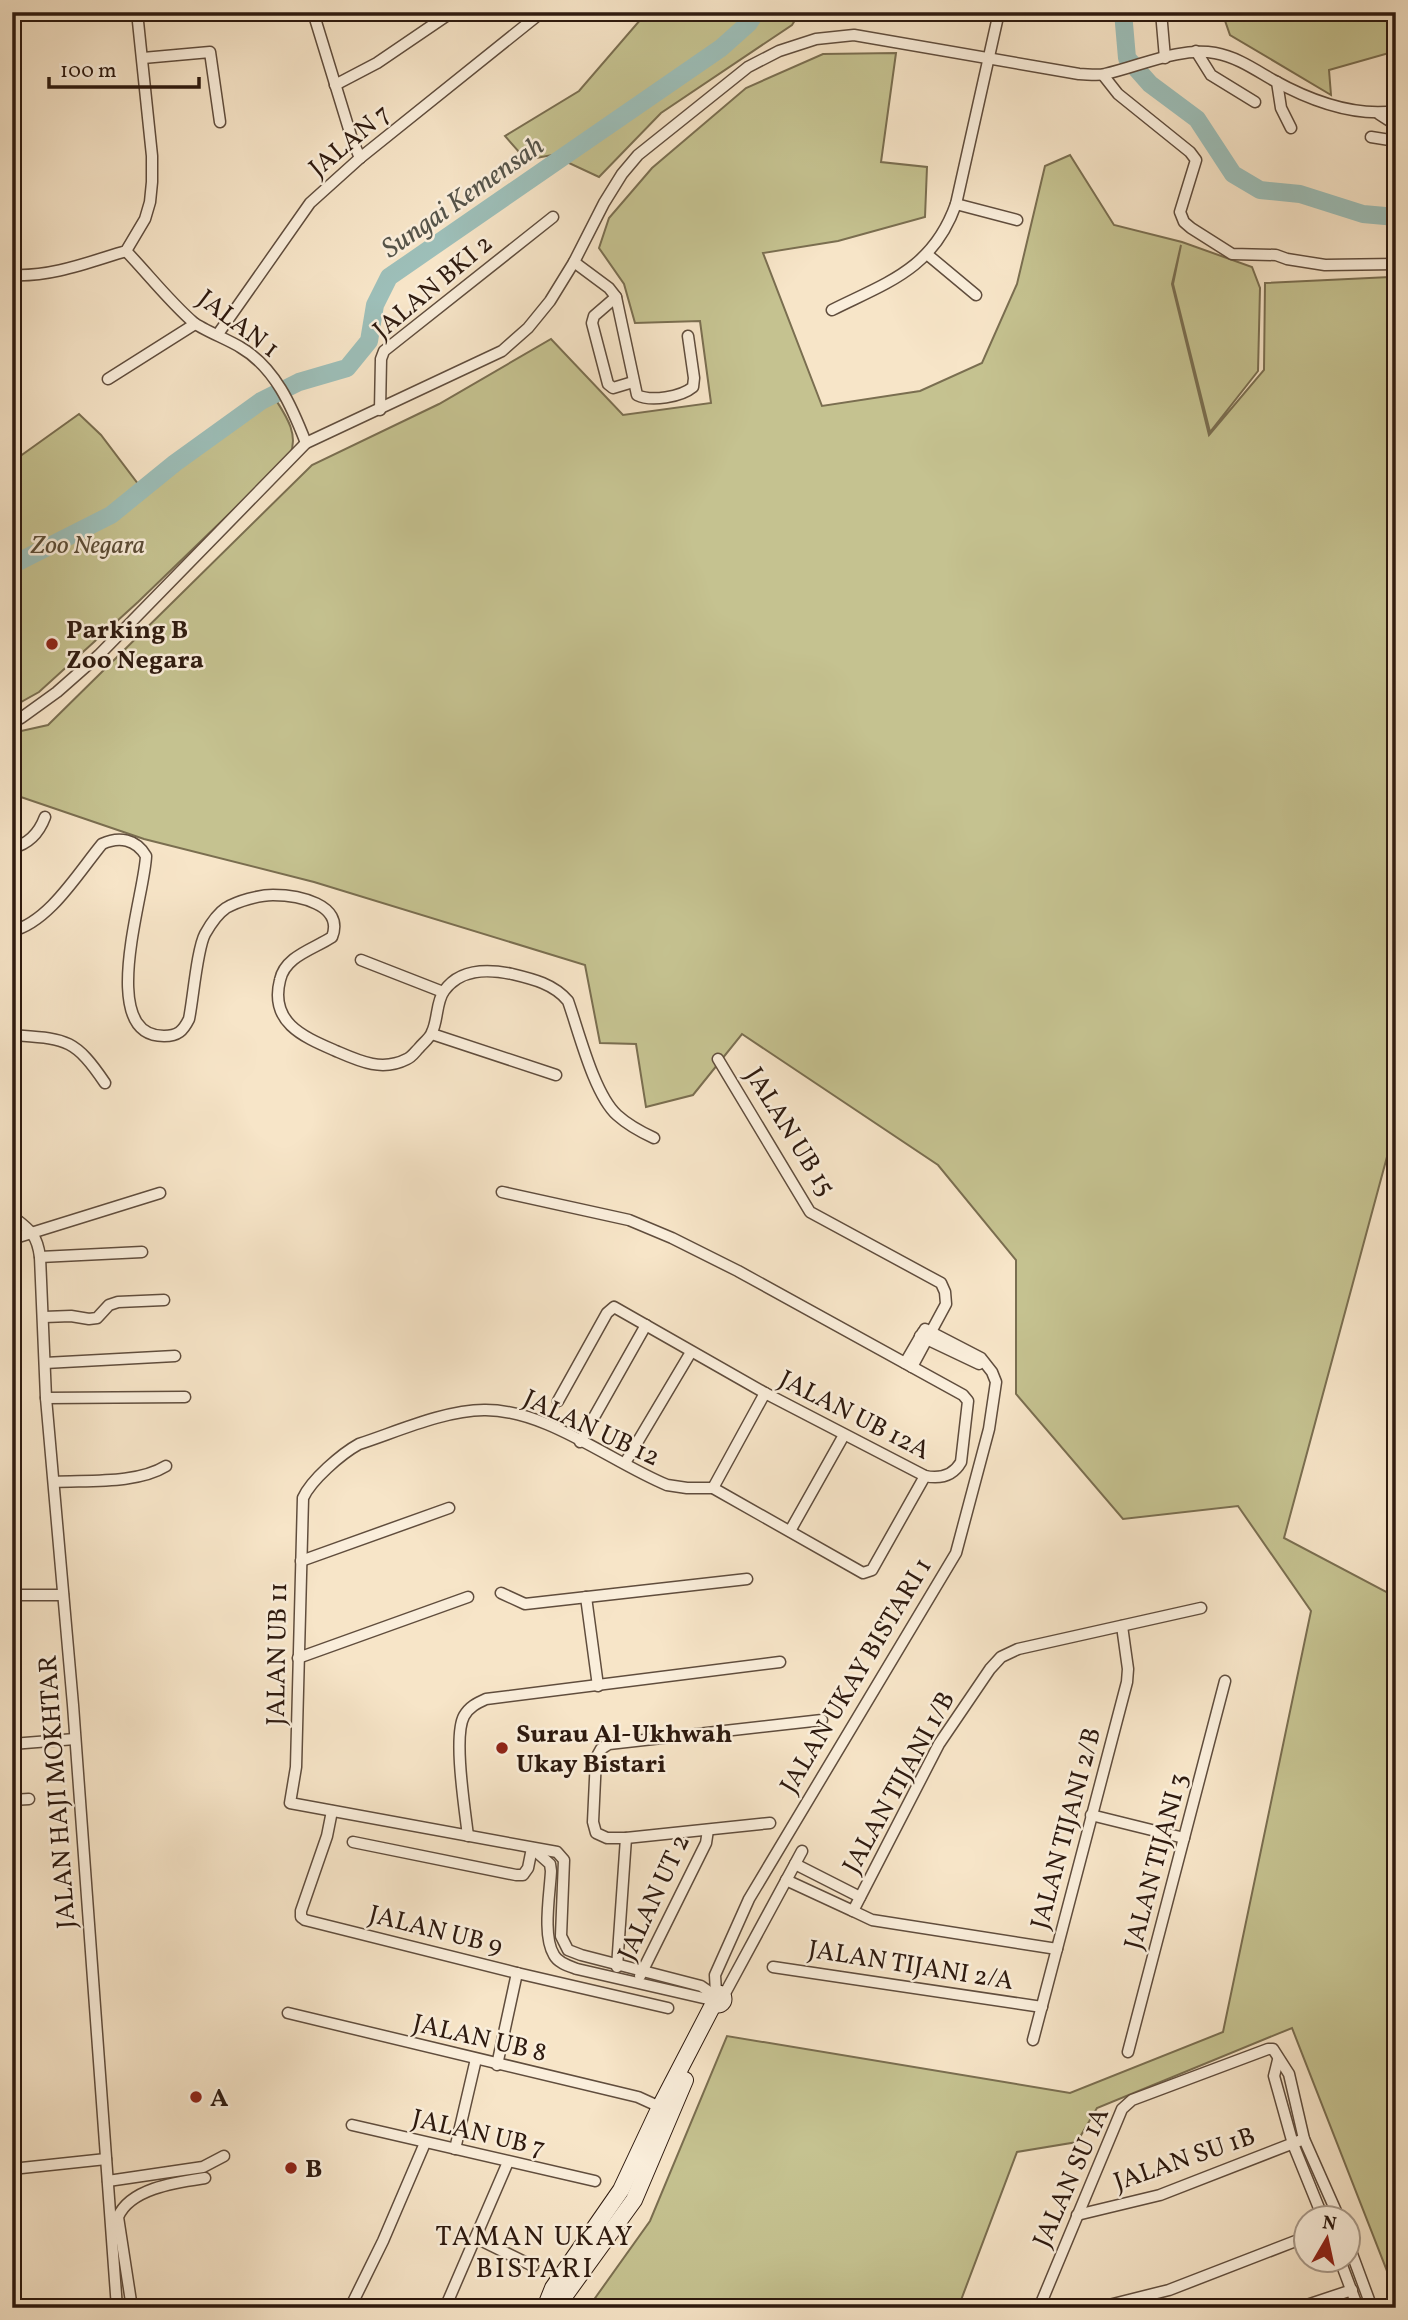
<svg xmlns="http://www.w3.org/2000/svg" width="1408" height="2320" viewBox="0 0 1408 2320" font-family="Vollkorn,serif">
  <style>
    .green { fill: #c5c290; stroke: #7a6e50; stroke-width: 2 }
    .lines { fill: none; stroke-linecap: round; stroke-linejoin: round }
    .river { stroke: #9dbfb9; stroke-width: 18 }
    .street-casing { stroke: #604d3d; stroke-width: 13 }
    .secondary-casing { stroke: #2e1a0f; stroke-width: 18 }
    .street { stroke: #faeedb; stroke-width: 10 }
    .secondary { stroke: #faeedb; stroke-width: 16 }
    .poi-dot { fill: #8f2418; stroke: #faeedb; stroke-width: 2.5 }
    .labels { text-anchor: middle; stroke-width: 5; stroke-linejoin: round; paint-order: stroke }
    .street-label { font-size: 26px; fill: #2e1a0f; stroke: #faeedb }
    .park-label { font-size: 26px; font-style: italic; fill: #5b4c36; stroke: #faeedb }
    .poi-label { font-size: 26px; font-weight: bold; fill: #2e1a0f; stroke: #faeedb; text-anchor: start }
    .water-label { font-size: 28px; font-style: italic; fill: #55544a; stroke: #faeedb }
    .neighbourhood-label { font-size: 28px; letter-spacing: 2px; fill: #2e1a0f; stroke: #faeedb }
  </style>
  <rect width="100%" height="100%" fill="#f7e5c8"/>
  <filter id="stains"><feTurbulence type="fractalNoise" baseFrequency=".00286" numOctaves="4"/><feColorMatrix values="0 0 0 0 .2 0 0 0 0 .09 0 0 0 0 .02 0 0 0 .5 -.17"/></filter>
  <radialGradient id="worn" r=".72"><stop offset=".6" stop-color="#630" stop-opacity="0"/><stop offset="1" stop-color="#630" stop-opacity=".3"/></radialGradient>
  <g class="green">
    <path d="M647,12H800L792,25L661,113L599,177L552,155L526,160L505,136L579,91Z"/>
    <path d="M1222,12H1396V51L1329,70L1331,95L1230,35Z"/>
    <path d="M896,53L881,162L927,167L925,217L838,241L763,253L822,406L920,391L982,363L1017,284L1045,166L1070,155L1114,225L1182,242L1252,267L1260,288L1258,371L1210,432L1173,284L1181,245L1172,284L1209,435L1264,370L1265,283L1390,277L1396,279V1140L1391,1142L1284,1538L1396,1597V2294L1292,2028L1097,2108L1077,2142L1017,2152L958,2308H588L650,2221L727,2036L1070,2093L1223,2032L1311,1611L1238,1506L1123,1519L1016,1394V1260L938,1165L742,1034L693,1095L646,1107L636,1044L600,1043L585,965L314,882L144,839L12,794V733L48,725L312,465L439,404L551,339L623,415L711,403L700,321L635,323L624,284L599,248L609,218L652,168L746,88L823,54Z"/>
    <path d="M271,392C283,412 300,432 290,455L138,602L39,692L12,707V462L79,414L101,435L145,493L225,424Z"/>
  </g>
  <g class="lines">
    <g class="river">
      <path d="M1123,12L1127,58L1150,84L1197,119L1233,174L1260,190L1300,194L1363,214L1396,217"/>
      <path d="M12,565L111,515L175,463L261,401L299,382L347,368L369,341L375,305L389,277L721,48L749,23L756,12"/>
    </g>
    <g class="street-casing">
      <g id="street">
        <path d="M313,12L352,139L360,158"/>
        <path d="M1161,12L1165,58"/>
        <path d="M1196,51L1211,75L1255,102"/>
        <path d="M143,58L210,52L220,122"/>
        <path d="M1103,75L1118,94L1190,152L1196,160L1180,212L1184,222L1191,228L1232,254L1276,255L1287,259L1325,265L1396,264"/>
        <path d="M1277,82L1281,108L1291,128"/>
        <path d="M335,85L377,63L452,12"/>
        <path d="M1379,114L1396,125"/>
        <path d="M1371,137L1396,141"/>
        <path d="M956,204L1017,220"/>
        <path d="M126,251C148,274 169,301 193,322C201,329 229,340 240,347C275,367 292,407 306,443"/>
        <path d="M928,255L976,295"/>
        <path d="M574,262L609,288L616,297L637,395C651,402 681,397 693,387L694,378L688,336"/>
        <path d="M12,275C52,277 89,262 126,251L145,219L150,202L152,182V156L137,12"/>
        <path d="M616,297L594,316L592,323L608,384L613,388L633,382"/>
        <path d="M832,310C888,282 933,269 956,204L999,12"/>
        <path d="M218,334L310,203L360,158L542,12"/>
        <path d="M108,379L195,324"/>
        <path d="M380,410L381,359L384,351L553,217"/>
        <path d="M12,722L21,718L57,692L99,655L306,443L502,351L528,328L550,301L574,262L604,203L622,174L638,155L748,67L779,51L816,39L854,35L1079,74C1087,74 1097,76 1105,74C1141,66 1178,47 1215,53C1237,57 1254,69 1273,80C1309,100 1354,117 1396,111"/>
        <path d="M12,848C29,844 39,833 45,817"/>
        <path d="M12,931C49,922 78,873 102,844C119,836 136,839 146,856C145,894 96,1036 164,1036C178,1036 183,1031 189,1019C193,1000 197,949 205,934C210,925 217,914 226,908C238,901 259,895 273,895C297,895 345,904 332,937C314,949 285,956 280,980C269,1023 304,1037 336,1051C359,1061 382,1072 407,1059C412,1057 415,1052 419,1048C423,1043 430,1038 432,1032C438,1020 436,1002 444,991C460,968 488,969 512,974C533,979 554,984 568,1001C579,1032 594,1094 617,1115C628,1125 641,1132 654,1138"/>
        <path d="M361,960L443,992"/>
        <path d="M432,1034L556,1075"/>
        <path d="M12,1035C65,1039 74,1037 105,1083"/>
        <path d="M718,1059L810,1212L941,1283L945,1292L946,1304L912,1367"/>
        <path d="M502,1192L629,1220L672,1238L738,1271L963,1395L968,1401L961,1462C953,1476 940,1479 925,1476L765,1393L614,1307L607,1313L558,1401"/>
        <path d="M12,1216C30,1230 37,1234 40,1257L46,1398L73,1705L117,2308"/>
        <path d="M12,1239L160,1193"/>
        <path d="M40,1257L142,1252"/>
        <path d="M44,1317L71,1316L89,1319L97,1318L109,1305L118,1302L164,1300"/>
        <path d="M920,1336L979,1364"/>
        <path d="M45,1363L175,1356"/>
        <path d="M905,1363L923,1332"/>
        <path d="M46,1398L185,1397"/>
        <path d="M580,1442L646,1325"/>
        <path d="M625,1463L691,1352"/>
        <path d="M54,1482C88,1480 137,1484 166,1466"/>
        <path d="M713,1488L765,1393"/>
        <path d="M790,1531L844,1435"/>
        <path d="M301,1561L449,1508"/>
        <path d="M501,1593L525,1604L747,1579"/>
        <path d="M12,1595H63"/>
        <path d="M586,1597L598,1686"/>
        <path d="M298,1658L468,1597"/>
        <path d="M12,1744L75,1739"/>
        <path d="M12,1800L29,1799"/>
        <path d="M332,1811L327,1836L301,1911V1917L305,1920L517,1973L668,2008"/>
        <path d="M1091,1815L1184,1838"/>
        <path d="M770,1823L626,1838H607L596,1833L593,1822L596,1758L601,1749L609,1744L822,1720"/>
        <path d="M468,1836C465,1810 453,1736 464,1716C469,1707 477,1703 486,1699L780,1662"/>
        <path d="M353,1842L516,1875H523L528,1868L532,1848"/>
        <path d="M532,1848L550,1864L551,1871C550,1893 542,1936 554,1955C558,1963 569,1966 577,1969L712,2000"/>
        <path d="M795,1864L860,1897"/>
        <path d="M786,1880L853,1911"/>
        <path d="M1057,1949L872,1920L853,1911L939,1744L990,1669L1001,1657L1018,1649L1201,1608"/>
        <path d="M617,1967L626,1838"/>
        <path d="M773,1967L1042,2007"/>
        <path d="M640,1976L706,1843L708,1830"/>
        <path d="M716,1993L715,1975L749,1899L956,1553L989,1429L996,1382L992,1372L981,1358L925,1329"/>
        <path d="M714,1995L701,1986L581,1955L568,1950L561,1936L564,1860L557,1852L290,1803L296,1767L303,1498C311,1480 341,1454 359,1444C396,1432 445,1410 484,1410C546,1409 611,1462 667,1485L687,1488H713L863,1573L872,1570L925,1476"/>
        <path d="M723,1997L802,1851"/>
        <path d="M288,2013L638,2097L660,2107"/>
        <path d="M1033,2040L1127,1682L1128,1669L1122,1626"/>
        <path d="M1128,2052L1225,1681"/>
        <path d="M1278,2060L1274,2076L1293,2144L1323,2218"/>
        <path d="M497,2065L517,1973"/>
        <path d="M352,2125L595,2181"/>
        <path d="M455,2149L476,2059"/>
        <path d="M12,2169L106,2159"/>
        <path d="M108,2181L203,2167L224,2156"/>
        <path d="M1077,2215L1160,2195L1304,2139"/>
        <path d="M476,2238L533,2266"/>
        <path d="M1348,2243L1372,2308"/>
        <path d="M1340,2260L1358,2308"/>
        <path d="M132,2308L118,2217C130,2188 178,2182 205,2178"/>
        <path d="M350,2308L383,2241L425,2143"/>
        <path d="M445,2308L508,2162"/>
        <path d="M1039,2308L1122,2109L1132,2100L1268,2049H1273L1289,2074L1304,2139L1339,2218"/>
        <path d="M1097,2308L1169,2290L1306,2237"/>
        <path d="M1298,2308L1352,2290"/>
      </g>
    </g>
    <g class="secondary-casing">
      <g id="secondary">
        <circle cx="718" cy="1999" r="5.5"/>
        <path d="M545,2308L553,2288L621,2190L660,2107L714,2003"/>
        <path d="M559,2308L563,2298L634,2200L685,2080"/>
      </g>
    </g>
    <use href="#street" class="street"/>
    <use href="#secondary" class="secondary"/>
  </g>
  <g class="poi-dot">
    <circle cx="52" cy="644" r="7"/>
    <circle cx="502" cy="1748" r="7"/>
    <circle cx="196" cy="2097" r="7"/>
    <circle cx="291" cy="2168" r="7"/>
  </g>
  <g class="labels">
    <g class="street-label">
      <text transform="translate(349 140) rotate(-40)" y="9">JALAN 7</text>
      <text transform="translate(432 286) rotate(-40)" y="9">JALAN BKI 2</text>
      <text transform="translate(239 323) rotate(37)" y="9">JALAN 1</text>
      <text transform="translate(791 1131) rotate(58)" y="9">JALAN UB 15</text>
      <text transform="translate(855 1414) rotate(27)" y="9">JALAN UB 12A</text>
      <text transform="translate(592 1427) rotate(25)" y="9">JALAN UB 12</text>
      <text transform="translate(276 1654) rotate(-89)" y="9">JALAN UB 11</text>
      <text transform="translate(855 1675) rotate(-59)" y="9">JALAN UKAY BISTARI 1</text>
      <text transform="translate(898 1782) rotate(-61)" y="9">JALAN TIJANI 1/B</text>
      <text transform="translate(56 1792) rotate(-94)" y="9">JALAN HAJI MOKHTAR</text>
      <text transform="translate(1065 1828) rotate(-75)" y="9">JALAN TIJANI 2/B</text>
      <text transform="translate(1155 1861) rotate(-75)" y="9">JALAN TIJANI 3</text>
      <text transform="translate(653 1897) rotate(-65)" y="9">JALAN UT 2</text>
      <text transform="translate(436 1929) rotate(14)" y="9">JALAN UB 9</text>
      <text transform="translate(911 1964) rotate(9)" y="9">JALAN TIJANI 2/A</text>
      <text transform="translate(480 2037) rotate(13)" y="9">JALAN UB 8</text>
      <text transform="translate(479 2132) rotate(13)" y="9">JALAN UB 7</text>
      <text transform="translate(1184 2158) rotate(-19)" y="9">JALAN SU 1B</text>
      <text transform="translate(1070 2177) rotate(-66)" y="9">JALAN SU 1A</text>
    </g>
    <g class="park-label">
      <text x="88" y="553">Zoo Negara</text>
    </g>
    <g class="poi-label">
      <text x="66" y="638">Parking B<tspan x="66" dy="30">Zoo Negara</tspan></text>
      <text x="516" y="1742">Surau Al-Ukhwah<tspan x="516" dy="30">Ukay Bistari</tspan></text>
      <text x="210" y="2106">A</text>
      <text x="305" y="2177">B</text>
    </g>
    <g class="water-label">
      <text transform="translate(462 196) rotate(-35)" y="10">Sungai Kemensah</text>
    </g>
    <g class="neighbourhood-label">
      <text x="535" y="2245">TAMAN UKAY<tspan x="535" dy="32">BISTARI</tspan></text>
    </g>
  </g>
  <rect width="1408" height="2320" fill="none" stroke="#f7e5c8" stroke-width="42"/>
  <rect x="14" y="14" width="1380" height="2292" fill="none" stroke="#2e1a0f" stroke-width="3.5"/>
  <rect x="21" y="21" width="1366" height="2278" fill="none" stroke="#2e1a0f" stroke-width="2"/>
  <g transform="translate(1327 2239) rotate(9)"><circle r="33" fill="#faeedb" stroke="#a89989" stroke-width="2"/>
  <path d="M0-5L12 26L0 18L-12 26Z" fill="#8f2418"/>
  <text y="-10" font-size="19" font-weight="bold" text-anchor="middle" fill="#2e1a0f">N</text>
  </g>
  <path d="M49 77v10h150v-10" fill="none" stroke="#2e1a0f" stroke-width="3.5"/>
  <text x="60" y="77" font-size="21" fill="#2e1a0f" stroke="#faeedb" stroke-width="5" paint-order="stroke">100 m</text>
  <rect width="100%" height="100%" filter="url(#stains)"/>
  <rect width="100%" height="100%" fill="url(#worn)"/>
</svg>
